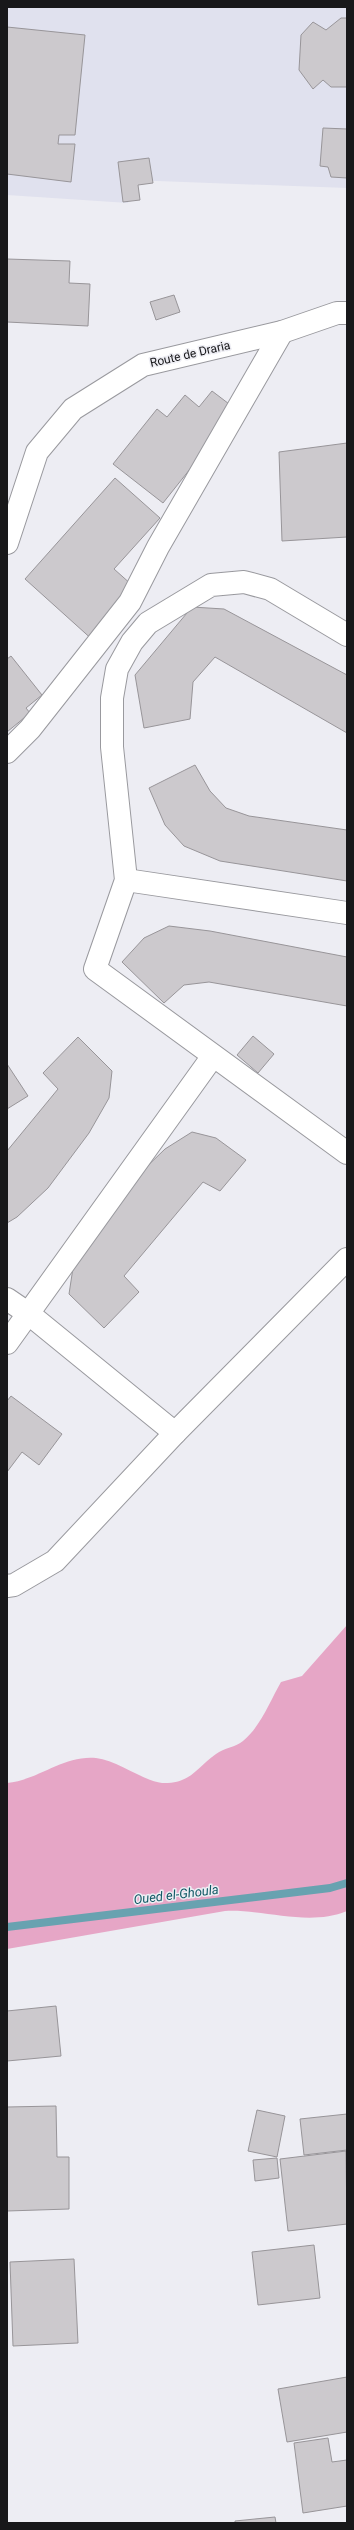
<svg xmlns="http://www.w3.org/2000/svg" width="354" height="2530" viewBox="0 0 354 2530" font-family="Roboto,sans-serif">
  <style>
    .built { fill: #e0e1ee }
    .forest { fill: #e6a6c6 }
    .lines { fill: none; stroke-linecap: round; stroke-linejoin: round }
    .stream { stroke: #68a2b0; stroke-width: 8 }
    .building { fill: #ccc9cd; stroke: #989599 }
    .minor-casing { stroke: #99999e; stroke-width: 24 }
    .major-casing { stroke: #99999e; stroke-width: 24 }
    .minor { stroke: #fff; stroke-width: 22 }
    .major { stroke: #fff; stroke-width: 22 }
    .labels { text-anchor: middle; stroke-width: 3; stroke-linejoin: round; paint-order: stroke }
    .street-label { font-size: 12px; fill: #18181a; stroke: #ededf3 }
    .water-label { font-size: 13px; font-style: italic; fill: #115865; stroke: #ededf3 }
  </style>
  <rect width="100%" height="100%" fill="#ededf3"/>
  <path class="built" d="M7,7H347V188L131,180L128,203L7,195Z"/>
  <path class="forest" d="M347,1625V1911C308,1927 265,1909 225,1911L7,1949V1783C39,1780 63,1755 96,1758C117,1760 143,1781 162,1783C191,1784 196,1768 216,1754C224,1748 236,1747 243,1741C261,1726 270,1701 281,1682L302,1676Z"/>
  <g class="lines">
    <path class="stream" d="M7,1927L330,1888L347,1883"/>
  </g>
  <g class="building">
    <path d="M341,18H347V87H331L323,80L313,89L299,70L301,35L313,22L326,30Z"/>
    <path d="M7,27L85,35L75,135H59L58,144H75L71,182L7,174Z"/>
    <path d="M323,128L347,129V178L331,177L328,167L320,166Z"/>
    <path d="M149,158L153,183L138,185L140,200L123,202L118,162Z"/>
    <path d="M7,259L70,261L69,283L90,284L88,326L7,322Z"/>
    <path d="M174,295L180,312L156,320L150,302Z"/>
    <path d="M212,391L237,410L163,503L113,464L157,409L167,417L185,395L199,407Z"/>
    <path d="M347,443V537L282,541L279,452Z"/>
    <path d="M115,478L160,518L114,569L132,585L95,642L25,579Z"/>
    <path d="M192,607L224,609L347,675V733L215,657L193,682L190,719L144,728L135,675Z"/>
    <path d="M11,656L42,695L26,708L30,713L7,732V659Z"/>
    <path d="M195,765L210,791L226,808L249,816L347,830V881L220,861L184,846L165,825L149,788Z"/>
    <path d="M169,926L210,931L347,957V1006L209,982L184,985L164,1003L122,962L144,938Z"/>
    <path d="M253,1036L274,1054L258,1073L237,1055Z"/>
    <path d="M78,1037L112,1071L109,1098L89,1133L48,1188L17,1217L7,1223V1151L58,1089L43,1073Z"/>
    <path d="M7,1064L28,1096L7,1109Z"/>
    <path d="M192,1132L216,1138L246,1160L220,1191L203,1182L124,1276L139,1292L104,1328L69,1294L73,1268L135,1178L165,1149Z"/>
    <path d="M11,1396L62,1434L39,1465L22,1452L7,1472V1401Z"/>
    <path d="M56,2006L61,2056L7,2061V2011Z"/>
    <path d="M56,2106L57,2157H69V2209L7,2211V2107Z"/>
    <path d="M257,2110L285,2116L277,2157L248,2151Z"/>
    <path d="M347,2114V2150L304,2155L300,2119Z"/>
    <path d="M346,2151L347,2224L288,2231L280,2159Z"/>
    <path d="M277,2158L279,2178L255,2181L253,2160Z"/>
    <path d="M314,2245L320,2298L258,2305L252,2252Z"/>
    <path d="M74,2259L78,2343L13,2346L10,2262Z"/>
    <path d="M347,2377V2432L287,2442L278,2389Z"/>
    <path d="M328,2438L332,2462L347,2460V2506L303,2513L294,2443Z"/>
    <path d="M275,2517L276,2523H235V2521Z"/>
  </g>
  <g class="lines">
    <g class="minor-casing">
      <g id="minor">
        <path d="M347,635L270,589L244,582L211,585L148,623L132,642L117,669L112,698V747L126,880L95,969L347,1153"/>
        <path d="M7,752L30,729L130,602L158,547L282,332"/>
        <path d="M126,880L347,913"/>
        <path d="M7,1299L29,1314L175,1433"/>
        <path d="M7,1343L213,1056"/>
        <path d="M7,1586L14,1585L55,1561L175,1433L347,1259"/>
      </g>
    </g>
    <g class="major-casing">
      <path id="major" d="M7,543L37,452L73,409L143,365L282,332L337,313H347"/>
    </g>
    <use href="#minor" class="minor"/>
    <use href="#major" class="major"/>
  </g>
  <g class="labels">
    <g class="street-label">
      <text transform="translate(190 354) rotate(-13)" y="4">Route de Draria</text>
    </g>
    <g class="water-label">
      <text transform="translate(176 1894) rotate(-7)" y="5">Oued el-Ghoula</text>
    </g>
  </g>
  <rect width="354" height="2530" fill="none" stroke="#18181a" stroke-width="16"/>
</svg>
